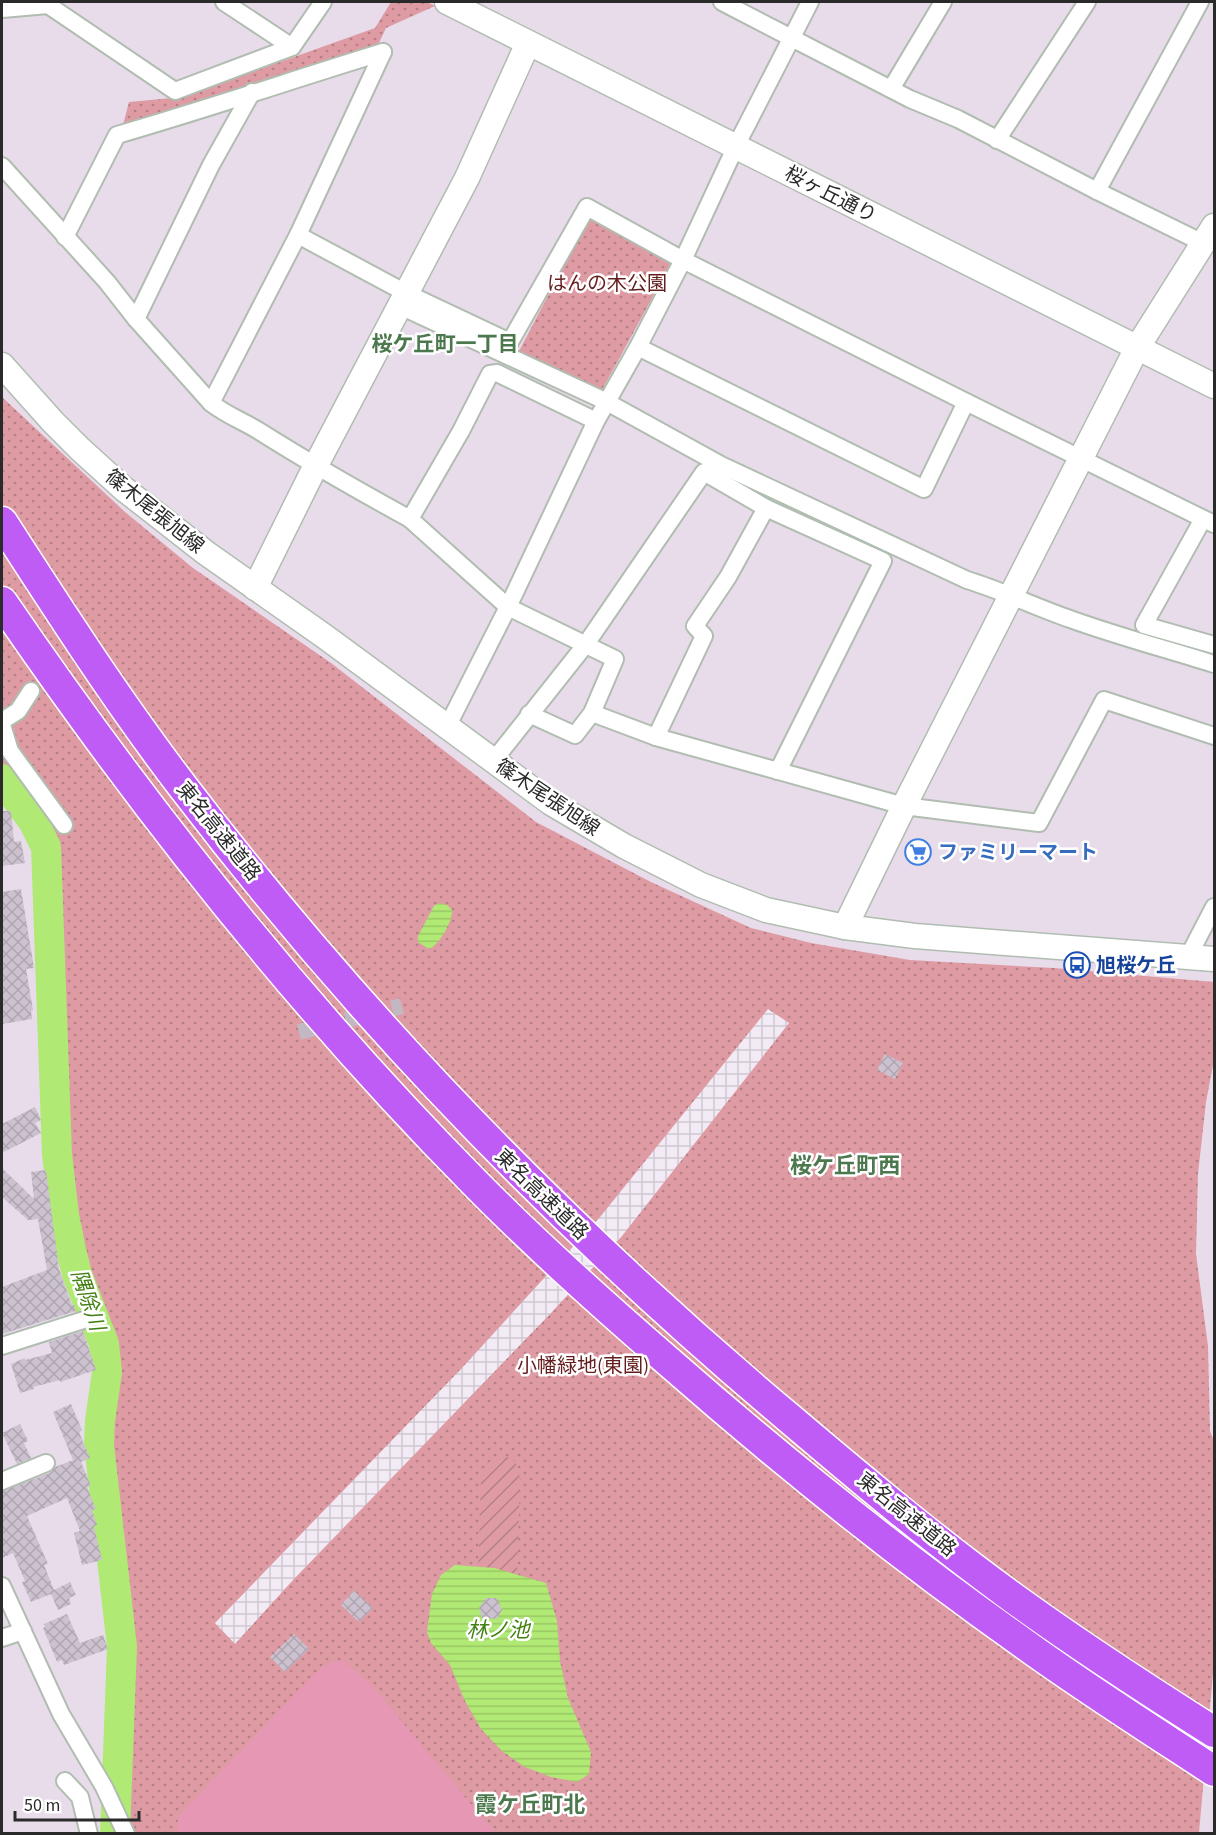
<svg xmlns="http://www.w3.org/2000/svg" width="1216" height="1835" viewBox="0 0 1216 1835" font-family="'Source Sans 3','Noto Sans JP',sans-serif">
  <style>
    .park { fill: url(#park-dots) }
    .garden { fill: url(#garden-furrows) }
    .pitch { fill: #e697b4 }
    .plaza { fill: url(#plaza-grid) }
    .water { fill: url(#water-rules) }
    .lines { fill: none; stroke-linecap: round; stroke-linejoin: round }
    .river { stroke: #b0e974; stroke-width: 30 }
    .building { fill: url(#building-cross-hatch) }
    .street-tunnel { stroke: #c2b8c4; stroke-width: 16; stroke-dasharray: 16 8; stroke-linecap: butt }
    .street-casing { stroke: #b0bdb0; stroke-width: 20 }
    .secondary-casing { stroke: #b0bdb0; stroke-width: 27 }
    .highway-casing { stroke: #fff; stroke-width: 33 }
    .street { stroke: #fff; stroke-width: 16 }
    .secondary { stroke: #fff; stroke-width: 24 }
    .highway { stroke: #c05cf6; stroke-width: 30 }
    .labels { text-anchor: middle; stroke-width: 5; stroke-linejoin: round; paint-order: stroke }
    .street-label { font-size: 20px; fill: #2a2a2a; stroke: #fff }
    .park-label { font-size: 20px; fill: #631e1d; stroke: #fff }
    .shop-label { font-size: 20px; font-weight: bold; fill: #366cbe; stroke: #fff; text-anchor: start }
    .transit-label { font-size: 20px; font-weight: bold; fill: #164399; stroke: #fff; text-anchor: start }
    .neighbourhood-label { font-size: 21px; font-weight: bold; fill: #4c784e; stroke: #fff }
    .water-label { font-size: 21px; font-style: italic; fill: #438013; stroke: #fff }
    .quarter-label { font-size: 22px; font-weight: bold; fill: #4c784e; stroke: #fff }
  </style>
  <defs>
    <pattern id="park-dots" width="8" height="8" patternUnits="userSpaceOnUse" patternTransform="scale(1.5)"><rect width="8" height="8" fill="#df9ba4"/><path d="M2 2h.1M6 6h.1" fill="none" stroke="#b57f86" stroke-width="1.8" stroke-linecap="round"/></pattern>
    <pattern id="garden-furrows" width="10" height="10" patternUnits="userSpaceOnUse" patternTransform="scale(1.5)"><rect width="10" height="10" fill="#df9ba4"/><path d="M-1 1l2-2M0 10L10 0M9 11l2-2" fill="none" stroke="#b57f86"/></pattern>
    <pattern id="plaza-grid" width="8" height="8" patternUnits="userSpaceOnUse" patternTransform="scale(1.5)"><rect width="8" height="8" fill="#f2eaf4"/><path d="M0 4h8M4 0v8" fill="none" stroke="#d0c9d1"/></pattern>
    <pattern id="water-rules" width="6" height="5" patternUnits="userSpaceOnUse" patternTransform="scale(1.5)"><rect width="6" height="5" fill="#b0e974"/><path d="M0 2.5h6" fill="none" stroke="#98c865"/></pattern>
    <pattern id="building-cross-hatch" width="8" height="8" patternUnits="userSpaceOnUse" patternTransform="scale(1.5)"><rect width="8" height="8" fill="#ccc1ce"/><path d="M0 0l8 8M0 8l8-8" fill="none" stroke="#afa6b1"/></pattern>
  </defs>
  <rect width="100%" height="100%" fill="#e8dceb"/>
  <g class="park">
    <path d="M391,2H427L435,6L386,28L377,47L189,107L123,125L129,102L182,97L375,28Z"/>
    <path d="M588,219L674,258L601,392L518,353Z"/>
    <path d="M2,397L125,512L193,568L331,663L536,822L651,882L751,928L811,943L910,960L1054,968L1214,982V1060L1206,1102L1198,1174L1196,1254L1208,1346L1210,1431L1214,1441V1662L1199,1833H117L110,1785L122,1657L103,1435L115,1332L91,1312L72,1285L58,1218L51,1126L42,823L2,768Z"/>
  </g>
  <path class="garden" d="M498,1456C515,1455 518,1465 520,1480L517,1574H478L481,1479C484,1467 486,1462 498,1456Z"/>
  <path class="pitch" d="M343,1660L374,1688L495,1833H177L178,1817L311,1677C321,1667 329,1662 343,1660Z"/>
  <path class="plaza" d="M768,1009L789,1023L622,1236L552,1312L294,1579L235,1644L215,1623L461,1369L600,1217Z"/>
  <g class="water">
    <path d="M438,903L447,905L452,910C453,921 439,945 429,949L418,942V936L434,906Z"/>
    <path d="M455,1565L494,1568L546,1583L557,1621L560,1661L568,1698L591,1752L589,1774L577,1782L551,1777L525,1767L502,1751L481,1729L465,1701L450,1665L431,1643L427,1632L432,1594L441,1575Z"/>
  </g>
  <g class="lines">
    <path class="river" d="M2,779L33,821L46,847L57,1154L64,1215L71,1250L77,1274L104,1344L107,1372L100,1421L99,1445L122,1647L115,1834"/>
  </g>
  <g class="building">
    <path d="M2,811H11L14,842L21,841L25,863L2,866Z"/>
    <path d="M21,889L34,968L26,969L33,1010L31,1011L32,1019L2,1024V892Z"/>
    <path d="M885,1054L903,1063L895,1079L877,1070Z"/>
    <path d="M35,1107L41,1120L35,1123L41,1133L2,1153V1124Z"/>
    <path d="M2,1168L34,1199L31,1172L46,1170L59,1269L72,1305H74L76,1311L2,1334V1287L47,1270L38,1219L28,1220L2,1197Z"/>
    <path d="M83,1331L96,1370L60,1382V1380L33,1387L34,1389L20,1393L11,1364L25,1358V1360L52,1353L49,1342Z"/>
    <path d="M71,1404L82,1430L79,1432L90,1458L81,1462L91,1486L87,1487L96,1509L92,1510L97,1525L94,1526L102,1560L82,1565L74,1533L80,1531L67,1498L27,1516L48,1564L44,1565L54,1590L70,1582L76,1595L69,1598L71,1604L58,1610L51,1594L31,1602L22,1582L25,1581L13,1553L2,1558V1491L50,1473L55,1467L73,1460L53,1412Z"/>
    <path d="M20,1424L28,1441L24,1443L31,1458L17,1464L2,1433Z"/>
    <path d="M354,1590L373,1608L359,1622L341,1605Z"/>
    <path d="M486,1598H497L502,1610L497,1619L482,1618L479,1608Z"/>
    <path d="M67,1614L80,1643L103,1635L108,1649L64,1665L62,1660L57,1662L43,1628L45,1627L44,1624Z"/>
    <path d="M294,1634L309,1649L285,1672L270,1657Z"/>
  </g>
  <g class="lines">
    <path class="street-tunnel" d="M299,1032L402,1006"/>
    <g class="street-casing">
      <g id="street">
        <path d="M722,2L910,99L958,119L1097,191L1203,243"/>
        <path d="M2,9L48,5L175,91L292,47L224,2"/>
        <path d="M292,47L323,2"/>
        <path d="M891,89L943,2"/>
        <path d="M997,140L1087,2"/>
        <path d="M2,166L107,282L136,319L211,403C226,415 243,421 259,431C308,462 359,491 410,519L461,431L490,374L497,373L596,421L638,347L683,260L736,146L810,2"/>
        <path d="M1097,191L1200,2"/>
        <path d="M298,235L406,293L510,342L587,207L683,260L966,402L1214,524"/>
        <path d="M65,237L117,135C207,109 295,79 383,52"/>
        <path d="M400,306L605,401L721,465L967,580C1003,591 1035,607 1070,619C1117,636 1166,649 1214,664"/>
        <path d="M136,319L211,165L252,92"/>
        <path d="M638,347L924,489L966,402"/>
        <path d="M211,403L298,235L383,52"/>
        <path d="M410,519L508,607L615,659L592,713L575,735L529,714"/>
        <path d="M1203,519L1144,625L1214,645"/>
        <path d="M592,713L656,737L904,806L1039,823L1104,700L1214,736"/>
        <path d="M2,721L18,711L31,691"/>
        <path d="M2,725L10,751L64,825"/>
        <path d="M447,727L508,607L596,421"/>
        <path d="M656,737L704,636L695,626L728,577L766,508"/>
        <path d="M494,760L586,644L704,472L766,508L883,561L778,771"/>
        <path d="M1188,957L1214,907"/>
        <path d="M2,1346L90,1318"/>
        <path d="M2,1481L46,1463"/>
        <path d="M2,1586L61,1714L104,1787L126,1834"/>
        <path d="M2,1638L23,1631"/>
        <path d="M65,1781L80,1797L89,1834"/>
      </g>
    </g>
    <g class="secondary-casing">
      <g id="secondary">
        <path d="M447,2L1214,386"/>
        <path d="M2,365L53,422L80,449L124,489L206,553L324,636L551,803L624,846L701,885L766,910L845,927L915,936L1214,959"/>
        <path d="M255,588L315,467L467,178L528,43"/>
        <path d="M845,927L904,806L1137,348L1214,226"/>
      </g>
    </g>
    <g class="highway-casing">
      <g id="highway">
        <path d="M2,522C60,612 118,702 183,787C361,1020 565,1230 789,1418C862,1480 935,1541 1012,1597C1078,1645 1146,1689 1214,1732"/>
        <path d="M2,602C143,808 299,1005 475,1183C537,1246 603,1305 669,1362C783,1462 900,1556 1023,1643C1085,1688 1150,1729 1214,1771"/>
      </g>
    </g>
    <use href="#street" class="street"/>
    <use href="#secondary" class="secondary"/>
    <use href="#highway" class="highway"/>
  </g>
  <defs>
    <g id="supermarket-ring" transform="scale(1.35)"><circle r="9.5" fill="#fff" stroke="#3f7fe0" stroke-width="1.5"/><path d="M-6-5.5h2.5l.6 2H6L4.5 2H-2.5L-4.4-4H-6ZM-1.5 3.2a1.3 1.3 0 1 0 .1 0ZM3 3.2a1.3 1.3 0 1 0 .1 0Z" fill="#3f7fe0"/></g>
    <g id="bus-ring" transform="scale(1.35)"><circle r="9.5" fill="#fff" stroke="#1a4fb4" stroke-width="1.5"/><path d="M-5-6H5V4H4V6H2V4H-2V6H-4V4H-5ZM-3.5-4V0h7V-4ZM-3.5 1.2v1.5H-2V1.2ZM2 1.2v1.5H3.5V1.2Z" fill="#1a4fb4"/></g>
  </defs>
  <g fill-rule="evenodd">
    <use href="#supermarket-ring" x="918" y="852"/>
    <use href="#bus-ring" x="1077" y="965"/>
  </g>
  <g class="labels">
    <g class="street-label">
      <text transform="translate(831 194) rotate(27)" y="7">桜ヶ丘通り</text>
      <text transform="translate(155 511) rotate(39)" y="7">篠木尾張旭線</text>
      <text transform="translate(548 797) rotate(34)" y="7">篠木尾張旭線</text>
      <text transform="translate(219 831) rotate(51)" y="7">東名高速道路</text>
      <text transform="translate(542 1194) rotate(44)" y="7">東名高速道路</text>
      <text transform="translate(907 1514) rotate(39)" y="7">東名高速道路</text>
    </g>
    <g class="park-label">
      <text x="607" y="290">はんの木公園</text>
      <text x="583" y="1372">小幡緑地(東園)</text>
    </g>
    <g class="shop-label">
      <text x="938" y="859">ファミリーマート</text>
    </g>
    <g class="transit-label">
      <text x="1096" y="972">旭桜ケ丘</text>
    </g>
    <g class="neighbourhood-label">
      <text x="445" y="351">桜ケ丘町一丁目</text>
    </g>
    <g class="water-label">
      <text transform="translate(88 1300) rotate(71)" y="7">隅除川</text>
      <text x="498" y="1637">林ノ池</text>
    </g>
    <g class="quarter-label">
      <text x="845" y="1173">桜ケ丘町西</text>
      <text x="530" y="1812">霞ケ丘町北</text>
    </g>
  </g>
  <rect width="1216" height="1835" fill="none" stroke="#2a2a2a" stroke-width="6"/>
  <path d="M15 1811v9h124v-9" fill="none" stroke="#2a2a2a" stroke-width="3"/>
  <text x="24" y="1811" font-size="18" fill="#2a2a2a" stroke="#ffffff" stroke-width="4.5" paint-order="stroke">50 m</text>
</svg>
